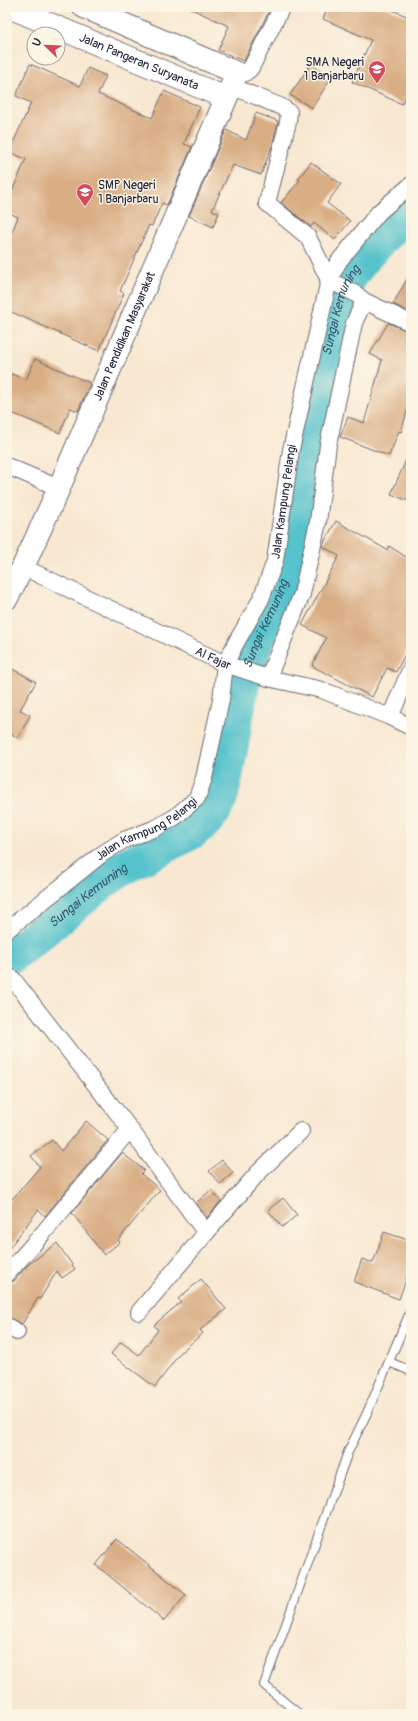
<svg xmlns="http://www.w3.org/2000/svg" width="418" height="1721" viewBox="0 0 418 1721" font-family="Pangolin,sans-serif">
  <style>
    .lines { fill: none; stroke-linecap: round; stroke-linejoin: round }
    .river { stroke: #55c2cc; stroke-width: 36 }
    .building { fill: #d9ae85 }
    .lane-casing { stroke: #6d6770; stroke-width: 10 }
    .street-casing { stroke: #6d6770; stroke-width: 18 }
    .secondary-casing { stroke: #6d6770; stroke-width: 24 }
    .lane { stroke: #fff; stroke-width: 8 }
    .street { stroke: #fff; stroke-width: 16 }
    .secondary { stroke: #fff; stroke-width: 22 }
    .labels { text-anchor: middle; stroke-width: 3; stroke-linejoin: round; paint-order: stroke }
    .street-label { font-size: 12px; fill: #22223b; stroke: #fcf5e5 }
    .poi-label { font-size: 12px; fill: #22223b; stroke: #fcf5e5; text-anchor: end }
    .water-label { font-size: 13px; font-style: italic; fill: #345a6e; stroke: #fcf5e5 }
  </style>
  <rect width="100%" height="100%" fill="#fcf5e5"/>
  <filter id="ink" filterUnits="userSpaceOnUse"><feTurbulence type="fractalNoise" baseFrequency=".025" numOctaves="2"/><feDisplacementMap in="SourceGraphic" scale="8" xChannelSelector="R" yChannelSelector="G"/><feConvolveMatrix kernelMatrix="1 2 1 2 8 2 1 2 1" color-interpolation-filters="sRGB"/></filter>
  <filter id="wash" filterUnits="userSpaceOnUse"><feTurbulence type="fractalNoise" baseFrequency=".012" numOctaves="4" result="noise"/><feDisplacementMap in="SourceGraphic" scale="16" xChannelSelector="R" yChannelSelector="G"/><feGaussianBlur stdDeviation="0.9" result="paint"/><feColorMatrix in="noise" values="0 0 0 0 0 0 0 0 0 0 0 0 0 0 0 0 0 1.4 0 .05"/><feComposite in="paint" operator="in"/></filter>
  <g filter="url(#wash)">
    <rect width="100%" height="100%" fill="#f8e8d2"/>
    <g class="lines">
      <path class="river" id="s1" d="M7,959L101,883L127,865L191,832L205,821L214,810L220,798L226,771L244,672L257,640L280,591L288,566L316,395L341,292C357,259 385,234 411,208"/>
    </g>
    <g id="blocks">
      <g class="building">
        <path d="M187,7H271L244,61L218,50L229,26Z"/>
        <path d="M328,7H385L411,18V84L402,104L352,82L371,40L323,19Z"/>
        <path d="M30,64L80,86L88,68L106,76L98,94L152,118L164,91L200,107L184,144L192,147L167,205L162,203L152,226L149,225L120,291L124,293L99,351L7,310V244L18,217L7,212V203L26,159L9,152L31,103L16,96Z"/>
        <path d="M311,64L331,78L312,108L290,95Z"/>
        <path d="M256,113L278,121L272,146L261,175L233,165L212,210L219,213L213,227L189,216L226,130L246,140Z"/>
        <path d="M311,162L341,184L327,203L350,221L335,240L314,223L311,227L281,203L300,180L298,179Z"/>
        <path d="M411,272V313L393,304Z"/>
        <path d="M388,323L411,332V398L401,432L399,431L389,456L340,437L348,417L364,423L382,360L370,354Z"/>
        <path d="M35,359L90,383L78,411L70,408L60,433L7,411V372L26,380Z"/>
        <path d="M411,449V502L391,494Z"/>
        <path d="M336,521L387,550L389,546L411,560V643L396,672L387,668L372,697L312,666L326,638L302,625L339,556L322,546Z"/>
        <path d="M7,666L36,682L20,710L30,715L18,738L8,732L7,733Z"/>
        <path d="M86,1121L108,1140L45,1216L38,1210L7,1251V1205L40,1167L31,1156L52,1140L61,1151Z"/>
        <path d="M122,1153L144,1170L141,1174L160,1190L118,1240L120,1242L104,1255L72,1213Z"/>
        <path d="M222,1160L233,1173L220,1184L209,1171Z"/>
        <path d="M211,1190L221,1201L207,1218L196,1203Z"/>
        <path d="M283,1198L297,1215L282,1227L268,1210Z"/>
        <path d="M384,1232L411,1241V1266L399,1299L354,1282L362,1259L373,1263Z"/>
        <path d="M57,1243L75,1269L62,1278L57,1271L40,1299L38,1298L22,1324L7,1317V1283L14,1281L28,1265Z"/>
        <path d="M201,1279L226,1309L200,1330L203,1333L180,1353L155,1387L111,1354L121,1342L139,1355L158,1330L154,1325L181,1302L178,1299Z"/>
        <path d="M117,1539L186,1595L164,1621L96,1565Z"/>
      </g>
    </g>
  </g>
  <g filter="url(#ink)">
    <use href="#blocks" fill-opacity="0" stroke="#6d6770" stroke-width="1"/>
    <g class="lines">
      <g class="lane-casing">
        <g id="lane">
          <path d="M389,1362L411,1371"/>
          <path d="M299,1714L264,1685L348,1452L367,1413L411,1310"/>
        </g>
      </g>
      <g class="street-casing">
        <g id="street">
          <path d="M237,73H245L251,68L282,7"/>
          <path d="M231,86L282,107L289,112L288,122L267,203L308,237L329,280L356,294L364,301L411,323"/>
          <path d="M7,466L59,488"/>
          <path id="s2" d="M23,567L225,664L268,678L322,690L390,717L411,727"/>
          <path d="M268,678L302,594L318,522L328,445L354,323L364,301"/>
          <path d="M390,717L411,668"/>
          <path id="s3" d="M7,930L102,854L124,840L156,828L175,817L197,798L204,778L221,700L225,664L237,641L261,599L275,561L291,450L329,280L339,261L379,212L411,185"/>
          <path d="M12,978L130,1129"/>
          <path d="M206,1233L257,1174L301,1131"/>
          <path d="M7,1274L44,1232L130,1129L206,1233L139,1312"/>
          <path d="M7,1326L17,1332"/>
        </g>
      </g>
      <g class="secondary-casing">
        <g id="secondary">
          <path id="s4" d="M9,7L226,98"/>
          <path id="s5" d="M7,598L23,567L59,488L237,73L84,7"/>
        </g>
      </g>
      <use href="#lane" class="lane"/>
      <use href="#street" class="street"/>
      <use href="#secondary" class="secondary"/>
    </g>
  </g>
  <defs>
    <g id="school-pin" transform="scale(0.9)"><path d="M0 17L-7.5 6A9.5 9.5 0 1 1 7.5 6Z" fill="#d1495b" stroke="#fcf5e5"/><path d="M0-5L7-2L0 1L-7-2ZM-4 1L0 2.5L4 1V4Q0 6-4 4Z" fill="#fff"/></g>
  </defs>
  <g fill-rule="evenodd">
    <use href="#school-pin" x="377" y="69"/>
    <use href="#school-pin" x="85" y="192"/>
  </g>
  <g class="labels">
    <g class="street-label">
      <text dy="4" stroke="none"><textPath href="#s4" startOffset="141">Jalan Pangeran Suryanata</textPath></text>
      <text dy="4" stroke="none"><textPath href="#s5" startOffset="287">Jalan Pendidikan Masyarakat</textPath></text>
      <text dy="4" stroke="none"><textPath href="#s3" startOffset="545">Jalan Kampung Pelangi</textPath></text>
      <text dy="4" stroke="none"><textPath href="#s2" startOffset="211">Al Fajar</textPath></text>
      <text dy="4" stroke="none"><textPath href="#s3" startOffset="173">Jalan Kampung Pelangi</textPath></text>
    </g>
    <g class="poi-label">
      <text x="364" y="66">SMA Negeri<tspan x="364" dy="14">1 Banjarbaru</tspan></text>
      <text x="98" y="189" text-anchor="start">SMP Negeri<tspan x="98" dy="14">1 Banjarbaru</tspan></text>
    </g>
    <g class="water-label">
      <text dy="5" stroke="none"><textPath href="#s1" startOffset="775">Sungai Kemuning</textPath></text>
      <text dy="5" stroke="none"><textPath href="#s1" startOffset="451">Sungai Kemuning</textPath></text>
      <text dy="5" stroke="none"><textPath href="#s1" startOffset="103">Sungai Kemuning</textPath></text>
    </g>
  </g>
  <rect width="418" height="1721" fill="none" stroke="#fcf5e5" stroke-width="24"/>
  <g transform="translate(46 46) rotate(293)"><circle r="19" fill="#fcf5e5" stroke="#a5a1a1"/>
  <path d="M0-3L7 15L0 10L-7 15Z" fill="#d1495b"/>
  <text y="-6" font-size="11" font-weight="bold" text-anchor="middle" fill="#22223b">U</text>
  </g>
</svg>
